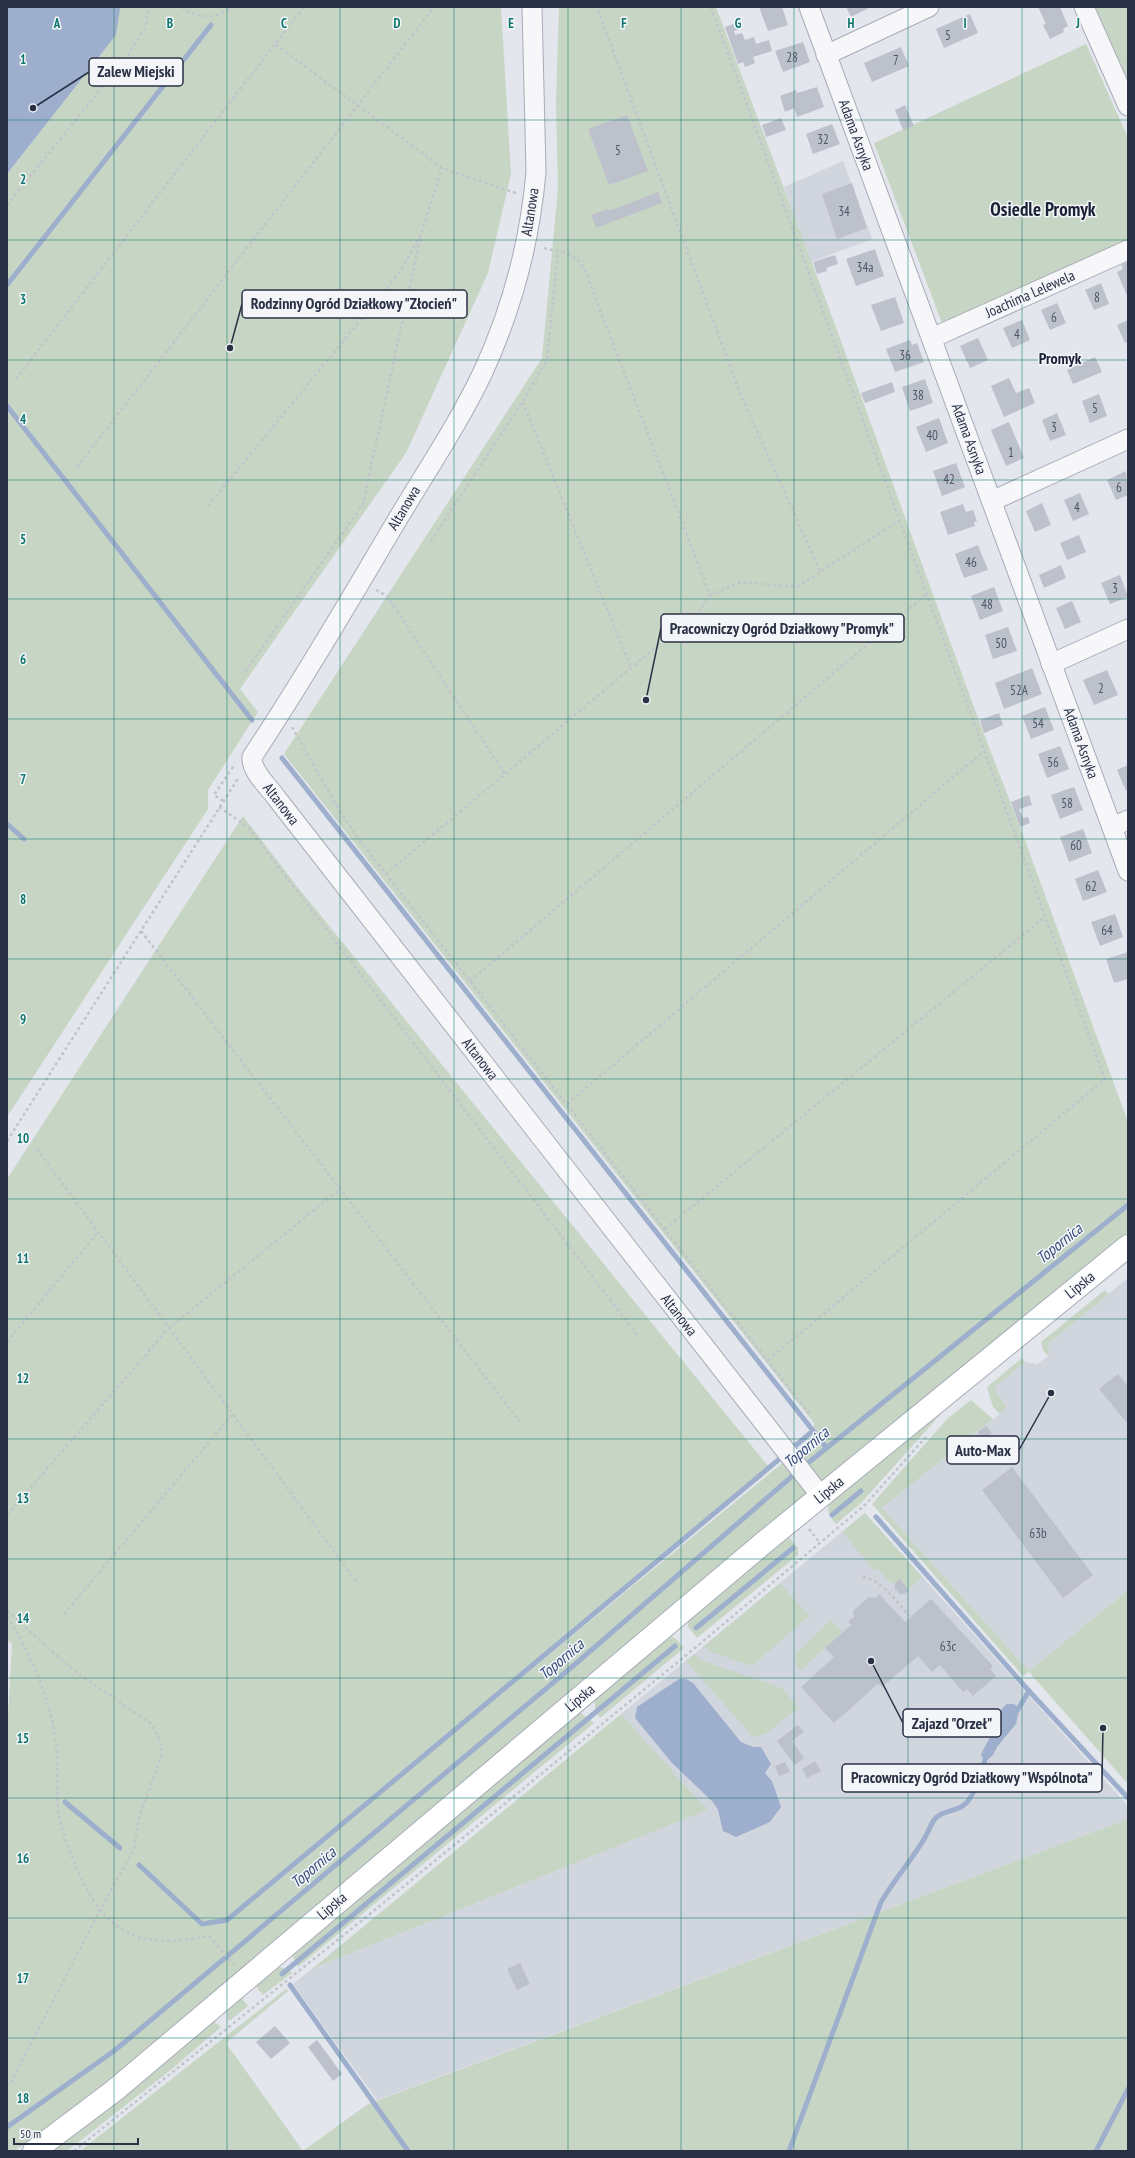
<svg xmlns="http://www.w3.org/2000/svg" width="1135" height="2158" viewBox="0 0 1135 2158" font-family="'PT Sans Narrow',sans-serif">
  <style>
    .built { fill: #d1d5de }
    .green { fill: #c7d6c4 }
    .water { fill: #9eafcd }
    .lines { fill: none; stroke-linecap: round; stroke-linejoin: round }
    .stream { stroke: #9eafcd; stroke-width: 5 }
    .building { fill: #bdc1cc }
    .minor-casing { stroke: #a8acb7; stroke-width: 21 }
    .secondary-casing { stroke: #a8acb7; stroke-width: 24 }
    .path { stroke: #c2c4cb; stroke-width: 2.5; stroke-dasharray: 3 3; stroke-linecap: butt }
    .minor { stroke: #f7f7fa; stroke-width: 19 }
    .secondary { stroke: #fff; stroke-width: 22 }
    .grid { fill: none; stroke: #0f766e; stroke-width: 1; stroke-opacity: 0.55 }
    .labels { text-anchor: middle; stroke-width: 3; stroke-linejoin: round; paint-order: stroke }
    .number-label { font-size: 13px; fill: #4f5567 }
    .street-label { font-size: 15px; fill: #2a3145; stroke: #f3f5f9 }
    .neighbourhood-label { font-size: 16px; font-weight: bold; fill: #1c2236; stroke: #f3f5f9 }
    .water-label { font-size: 16px; font-style: italic; fill: #334b7b; stroke: #f3f5f9 }
    .district-label { font-size: 19px; font-weight: bold; fill: #1c2236; stroke: #f3f5f9 }
    .grid-label { font-size: 13px; text-anchor: middle; font-weight: bold; fill: #0f766e; stroke: #f3f5f9; stroke-width: 3; stroke-linejoin: round; paint-order: stroke }
    .leader { fill: none; stroke: #2a3145; stroke-width: 1.5 }
    .callout-dot { fill: #2a3145; stroke: #f3f5f9; stroke-width: 1.5 }
    .callout { fill: #f3f5f9; stroke: #2a3145; stroke-width: 1.5 }
    .callout-label { font-size: 16px; text-anchor: middle; font-weight: bold; fill: #2a3145 }
  </style>
  <rect width="100%" height="100%" fill="#e3e6ec"/>
  <g class="built">
    <path d="M843,161L872,239L811,262L784,187Z"/>
    <path d="M1128,1278V1590L1029,1671L882,1508L1007,1408L994,1388L1025,1362L1037,1364L1048,1356L1049,1343Z"/>
    <path d="M865,1513L1128,1806V1819L377,2100L293,1984L312,1969L706,1810L621,1714Z"/>
  </g>
  <g class="green">
    <path d="M119,7H501L511,174L488,273L406,453L240,689L258,712L208,790V809L7,1117V174L116,35Z"/>
    <path d="M559,7H716L830,311L979,721L1026,843L1128,1122V1232L833,1471L152,2046L92,2094L15,2151H7V1733L12,1644L7,1640V1179L243,816L296,885L768,1466L277,1878L813,1438L814,1423L284,754L542,358L558,189L556,102Z"/>
    <path d="M1094,7H1128V82Z"/>
    <path d="M1086,44L1128,138V240L942,323L874,143Z"/>
    <path d="M1105,1290L1109,1294L1049,1343L1048,1356L1043,1350L1041,1342Z"/>
    <path d="M1022,1358L1025,1362L994,1388L1007,1408L1000,1414L993,1407L987,1387Z"/>
    <path d="M971,1400L993,1419L882,1508L1029,1671L1128,1590V1784L1029,1672L1023,1676L872,1504L948,1418Z"/>
    <path d="M938,1412L941,1414L861,1503L836,1524C830,1517 825,1511 830,1502Z"/>
    <path d="M865,1513L922,1577L908,1589L900,1579L895,1583H891L877,1569L875,1571L842,1532Z"/>
    <path d="M789,1537L798,1548V1555L697,1638L688,1627V1621Z"/>
    <path d="M780,1583L809,1616L752,1666L712,1652L703,1647Z"/>
    <path d="M831,1620L842,1632L800,1671L795,1663L796,1653Z"/>
    <path d="M670,1636L676,1639L684,1648L600,1718L595,1710V1700Z"/>
    <path d="M694,1654L701,1660L779,1687L786,1692L798,1708L765,1734L753,1737L686,1661Z"/>
    <path d="M580,1712L594,1723L298,1967L292,1955Z"/>
    <path d="M621,1714L707,1810L312,1969Z"/>
    <path d="M1128,1819V2151H80L286,1989L288,1991L226,2043L303,2151L368,2104Z"/>
    <path d="M278,1967L286,1968L292,1973L263,1995L256,1986Z"/>
    <path d="M241,1997L248,2006L229,2021C223,2010 234,2004 241,1997Z"/>
    <path d="M213,2021L221,2027L167,2073L67,2151H52L97,2117Z"/>
  </g>
  <g class="water">
    <path d="M7,7H119L120,9L116,35L7,174Z"/>
    <path d="M679,1679H686L693,1683L741,1742L753,1747H761L771,1764L765,1773L772,1781L781,1807L770,1822L736,1837L723,1831L718,1810L713,1802L672,1763L635,1718L637,1707Z"/>
    <path d="M1007,1704H1014L1019,1708L1016,1724L997,1747L993,1755L985,1762L981,1755C983,1749 994,1731 995,1729C996,1718 997,1712 1007,1704Z"/>
  </g>
  <g class="lines">
    <g class="stream">
      <path d="M7,285L211,25"/>
      <path d="M7,406L252,720"/>
      <path d="M282,758L826,1447"/>
      <path d="M7,824L24,839"/>
      <path d="M803,1467L1128,1205"/>
      <path d="M832,1515L861,1491"/>
      <path d="M876,1517L1029,1691L1128,1798"/>
      <path d="M696,1628L793,1548"/>
      <path d="M1015,1714L1029,1691"/>
      <path d="M65,1802L120,1848"/>
      <path d="M139,1865L202,1924L227,1920L813,1431"/>
      <path d="M282,1974L675,1646"/>
      <path d="M290,1985L408,2151"/>
      <path d="M7,2127L114,2051L573,1666L797,1472"/>
      <path d="M789,2151L881,1902C894,1880 911,1861 924,1839C928,1833 930,1826 934,1820C941,1811 951,1812 961,1807C974,1801 982,1770 986,1756"/>
      <path d="M1096,2151L1128,2089"/>
    </g>
  </g>
  <g class="building">
    <path d="M759,7H782L788,25L768,31Z"/>
    <path d="M846,7H868L869,8L851,17Z"/>
    <path d="M1038,7H1060L1068,26L1063,29L1064,32L1050,39L1043,25L1046,24Z"/>
    <path d="M970,14L978,33L944,48L936,29Z"/>
    <path d="M736,23L738,30L734,31L735,35L742,33L745,40L754,37L756,44L769,40L772,51L753,57L755,63L745,67L743,62L738,64L725,27Z"/>
    <path d="M803,42L810,62L783,72L775,51Z"/>
    <path d="M901,47L909,66L872,82L864,63Z"/>
    <path d="M817,87L824,107L797,117L794,108L785,112L780,96L796,90L797,93Z"/>
    <path d="M905,105L914,126L903,130L895,110Z"/>
    <path d="M627,115L648,171L609,185L588,129Z"/>
    <path d="M781,118L786,130L766,137L762,125Z"/>
    <path d="M832,124L840,144L813,154L806,134Z"/>
    <path d="M852,183L867,228L837,239L822,194Z"/>
    <path d="M658,192L662,203L596,228L591,215L608,209L609,211Z"/>
    <path d="M875,249L884,276L856,286L846,259Z"/>
    <path d="M835,255L838,264L826,268L827,271L817,274L813,262Z"/>
    <path d="M1128,262L1127,272L1128,298L1117,272L1123,269L1121,265Z"/>
    <path d="M1101,283L1109,304L1094,310L1085,290Z"/>
    <path d="M895,297L904,323L881,331L871,305Z"/>
    <path d="M1057,303L1066,323L1050,330L1041,310Z"/>
    <path d="M1022,320L1030,340L1012,348L1003,328Z"/>
    <path d="M1128,320V342L1125,343L1117,325Z"/>
    <path d="M978,338L988,360L970,368L960,346Z"/>
    <path d="M910,340L912,345L917,343L924,362L895,372L886,349Z"/>
    <path d="M1095,357L1102,372L1073,384L1067,370Z"/>
    <path d="M1009,378L1016,393L1029,388L1035,403L1004,417L991,386Z"/>
    <path d="M925,379L933,403L910,411L902,387Z"/>
    <path d="M892,382L895,392L865,403L861,393Z"/>
    <path d="M1099,394L1107,416L1090,423L1082,401Z"/>
    <path d="M1057,413L1066,435L1050,441L1042,420Z"/>
    <path d="M939,418L948,443L926,452L916,427Z"/>
    <path d="M1009,422L1024,458L1006,466L991,430Z"/>
    <path d="M956,463L965,487L942,496L933,471Z"/>
    <path d="M1126,471L1128,495L1116,500L1107,480Z"/>
    <path d="M1080,493L1089,514L1073,521L1064,500Z"/>
    <path d="M1042,503L1051,525L1035,532L1026,511Z"/>
    <path d="M963,504L966,512L973,510L977,521L974,522L975,526L948,535L940,512Z"/>
    <path d="M1079,535L1086,552L1067,560L1060,543Z"/>
    <path d="M978,545L988,570L964,578L955,554Z"/>
    <path d="M1061,565L1066,578L1044,588L1039,575Z"/>
    <path d="M1120,575L1128,597L1110,604L1101,583Z"/>
    <path d="M994,587L1003,611L980,620L971,596Z"/>
    <path d="M1072,601L1081,622L1065,629L1056,608Z"/>
    <path d="M1008,627L1017,651L993,659L985,635Z"/>
    <path d="M1032,668L1042,694L1004,709L995,683Z"/>
    <path d="M1107,670L1118,695L1094,705L1083,680Z"/>
    <path d="M1045,707L1054,730L1031,739L1022,716Z"/>
    <path d="M999,713L1003,725L984,733L980,720Z"/>
    <path d="M1060,746L1069,769L1047,778L1038,754Z"/>
    <path d="M1128,765V790L1126,791L1117,770Z"/>
    <path d="M1074,787L1083,810L1060,819L1051,795Z"/>
    <path d="M1029,795L1032,805L1019,809L1023,818L1028,817L1030,823L1020,827L1011,802Z"/>
    <path d="M1083,829L1092,853L1069,862L1060,837Z"/>
    <path d="M1098,870L1107,892L1083,901L1075,879Z"/>
    <path d="M1115,914L1123,937L1100,946L1091,922Z"/>
    <path d="M1128,952V979L1114,983L1106,959Z"/>
    <path d="M1118,1374L1128,1386V1424L1099,1389Z"/>
    <path d="M986,1426L992,1433L984,1439L978,1432Z"/>
    <path d="M1012,1467L1093,1575L1063,1598L982,1490Z"/>
    <path d="M900,1579L909,1590L905,1594H900L895,1589V1583Z"/>
    <path d="M879,1594L905,1622L931,1599L993,1666L990,1669L996,1676L973,1696L967,1689L963,1692L940,1665L932,1672L918,1656L882,1687L878,1684L834,1723L801,1687L834,1657L825,1648L851,1625L848,1621L854,1617L853,1611L869,1597L875,1598Z"/>
    <path d="M798,1725L804,1732L792,1741L804,1758L795,1765L777,1741Z"/>
    <path d="M815,1761L821,1771L807,1778L802,1769Z"/>
    <path d="M785,1762L790,1772L779,1776L775,1766Z"/>
    <path d="M520,1963L530,1984L517,1990L507,1969Z"/>
    <path d="M275,2026L290,2043L271,2059L256,2042Z"/>
    <path d="M317,2040L342,2074L333,2081L308,2047Z"/>
  </g>
  <g class="lines">
    <g class="minor-casing">
      <g id="minor">
        <path d="M532,7L536,172C530,240 512,309 483,372C457,427 421,479 390,532C346,607 301,683 252,757C251,771 267,785 275,796L821,1496"/>
        <path d="M809,7L1128,871"/>
        <path d="M1084,7L1128,106"/>
        <path d="M826,55L929,7"/>
        <path d="M932,338L1128,250"/>
        <path d="M992,501L1128,439"/>
        <path d="M1051,664L1128,629"/>
        <path d="M1112,827L1128,820"/>
      </g>
    </g>
    <g class="secondary-casing">
      <path id="secondary" d="M34,2151L115,2090L767,1540L1128,1246"/>
    </g>
    <g class="path">
      <path d="M182,7C198,19 215,20 231,7"/>
      <path d="M304,7L275,44L442,168L516,193"/>
      <path d="M711,7L1105,1079L768,1360"/>
      <path d="M598,10L740,393L820,571"/>
      <path d="M7,205L128,55L146,26L148,7"/>
      <path d="M16,379L275,44"/>
      <path d="M523,402L631,668"/>
      <path d="M77,467L434,7"/>
      <path d="M208,506L400,272L421,234L442,168"/>
      <path d="M431,541L523,401L547,360L558,251"/>
      <path d="M376,590L387,596L505,774"/>
      <path d="M710,595L741,582L797,587L900,520"/>
      <path d="M245,672L363,504L421,234"/>
      <path d="M292,727L335,803L357,837L811,1416"/>
      <path d="M223,801L214,795L235,764"/>
      <path d="M219,807L248,827L638,1336"/>
      <path d="M386,874L701,609L710,595L584,268C575,253 559,251 542,248"/>
      <path d="M141,931L520,1422"/>
      <path d="M470,981L927,594"/>
      <path d="M567,1104L984,751"/>
      <path d="M7,1141L239,777"/>
      <path d="M37,1149L358,1584"/>
      <path d="M665,1229L1045,917"/>
      <path d="M7,1342L98,1232"/>
      <path d="M7,1515L168,1329L340,1189"/>
      <path d="M809,1529L820,1543"/>
      <path d="M863,1577C883,1581 897,1602 909,1616"/>
      <path d="M7,1611L73,1670L150,1723L159,1738L162,1753L139,1818L134,1849L100,1910L11,2082L7,2085"/>
      <path d="M64,1614L232,1415"/>
      <path d="M7,1616C29,1652 46,1689 54,1730C60,1760 54,1791 60,1821C64,1838 71,1854 77,1869C104,1933 140,1951 207,1936L210,1937L234,1965"/>
      <path d="M74,2151L365,1918L695,1648L865,1505L926,1437"/>
    </g>
    <use href="#minor" class="minor"/>
    <use href="#secondary" class="secondary"/>
  </g>
  <path class="grid" d="M114,7V2151M227,7V2151M340,7V2151M454,7V2151M568,7V2151M681,7V2151M794,7V2151M908,7V2151M1022,7V2151M7,120H1128M7,240H1128M7,360H1128M7,480H1128M7,599H1128M7,719H1128M7,839H1128M7,959H1128M7,1079H1128M7,1199H1128M7,1319H1128M7,1439H1128M7,1559H1128M7,1678H1128M7,1798H1128M7,1918H1128M7,2038H1128"/>
  <g class="labels">
    <g class="number-label">
      <text x="948" y="40">5</text>
      <text x="792" y="62">28</text>
      <text x="896" y="65">7</text>
      <text x="823" y="144">32</text>
      <text x="618" y="155">5</text>
      <text x="844" y="216">34</text>
      <text x="865" y="272">34a</text>
      <text x="1097" y="302">8</text>
      <text x="1054" y="322">6</text>
      <text x="1017" y="339">4</text>
      <text x="905" y="360">36</text>
      <text x="918" y="400">38</text>
      <text x="1095" y="413">5</text>
      <text x="1054" y="432">3</text>
      <text x="932" y="440">40</text>
      <text x="1011" y="457">1</text>
      <text x="949" y="484">42</text>
      <text x="1119" y="492">6</text>
      <text x="1077" y="512">4</text>
      <text x="971" y="567">46</text>
      <text x="1115" y="593">3</text>
      <text x="987" y="609">48</text>
      <text x="1001" y="648">50</text>
      <text x="1101" y="693">2</text>
      <text x="1019" y="695">52A</text>
      <text x="1038" y="728">54</text>
      <text x="1053" y="767">56</text>
      <text x="1067" y="808">58</text>
      <text x="1076" y="850">60</text>
      <text x="1091" y="891">62</text>
      <text x="1107" y="935">64</text>
      <text x="1038" y="1538">63b</text>
      <text x="948" y="1651">63c</text>
    </g>
    <g class="street-label">
      <text transform="translate(856 135) rotate(70)" y="5">Adama Asnyka</text>
      <text transform="translate(530 212) rotate(-81)" y="5">Altanowa</text>
      <text transform="translate(1030 294) rotate(-24)" y="5">Joachima Lelewela</text>
      <text transform="translate(969 439) rotate(70)" y="5">Adama Asnyka</text>
      <text transform="translate(404 508) rotate(-59)" y="5">Altanowa</text>
      <text transform="translate(1081 743) rotate(70)" y="5">Adama Asnyka</text>
      <text transform="translate(281 804) rotate(52)" y="5">Altanowa</text>
      <text transform="translate(480 1059) rotate(52)" y="5">Altanowa</text>
      <text transform="translate(1080 1285) rotate(-39)" y="5">Lipska</text>
      <text transform="translate(679 1315) rotate(52)" y="5">Altanowa</text>
      <text transform="translate(829 1490) rotate(-39)" y="5">Lipska</text>
      <text transform="translate(580 1698) rotate(-40)" y="5">Lipska</text>
      <text transform="translate(332 1906) rotate(-40)" y="5">Lipska</text>
    </g>
    <g class="neighbourhood-label">
      <text x="1060" y="364">Promyk</text>
    </g>
    <g class="water-label">
      <text transform="translate(1059 1243) rotate(-39)" y="6">Topornica</text>
      <text transform="translate(806 1447) rotate(-40)" y="6">Topornica</text>
      <text transform="translate(561 1659) rotate(-40)" y="6">Topornica</text>
      <text transform="translate(313 1867) rotate(-40)" y="6">Topornica</text>
    </g>
    <g class="district-label">
      <text x="1043" y="216">Osiedle Promyk</text>
    </g>
  </g>
  <g class="grid-label">
    <text x="57" y="28">A</text>
    <text x="170" y="28">B</text>
    <text x="284" y="28">C</text>
    <text x="397" y="28">D</text>
    <text x="511" y="28">E</text>
    <text x="624" y="28">F</text>
    <text x="738" y="28">G</text>
    <text x="851" y="28">H</text>
    <text x="965" y="28">I</text>
    <text x="1078" y="28">J</text>
    <text x="23" y="64">1</text>
    <text x="23" y="184">2</text>
    <text x="23" y="304">3</text>
    <text x="23" y="424">4</text>
    <text x="23" y="544">5</text>
    <text x="23" y="664">6</text>
    <text x="23" y="784">7</text>
    <text x="23" y="904">8</text>
    <text x="23" y="1024">9</text>
    <text x="23" y="1143">10</text>
    <text x="23" y="1263">11</text>
    <text x="23" y="1383">12</text>
    <text x="23" y="1503">13</text>
    <text x="23" y="1623">14</text>
    <text x="23" y="1743">15</text>
    <text x="23" y="1863">16</text>
    <text x="23" y="1983">17</text>
    <text x="23" y="2103">18</text>
  </g>
  <path class="leader" d="M33 108L89 72M230 348L242 304M646 700L661 628M1051 1393L1019 1450M871 1661L903 1723M1103 1728L1102 1778"/>
  <g class="callout-dot">
    <circle cx="33" cy="108" r="4"/>
    <circle cx="230" cy="348" r="4"/>
    <circle cx="646" cy="700" r="4"/>
    <circle cx="1051" cy="1393" r="4"/>
    <circle cx="871" cy="1661" r="4"/>
    <circle cx="1103" cy="1728" r="4"/>
  </g>
  <g class="callout">
    <rect x="89" y="58" width="94" height="28" rx="4"/>
    <rect x="242" y="290" width="225" height="28" rx="4"/>
    <rect x="661" y="614" width="243" height="28" rx="4"/>
    <rect x="947" y="1436" width="72" height="28" rx="4"/>
    <rect x="903" y="1709" width="98" height="28" rx="4"/>
    <rect x="842" y="1764" width="260" height="28" rx="4"/>
  </g>
  <g class="callout-label">
    <text x="136" y="77">Zalew Miejski</text>
    <text x="354" y="309">Rodzinny Ogród Działkowy "Złocień"</text>
    <text x="782" y="634">Pracowniczy Ogród Działkowy "Promyk"</text>
    <text x="983" y="1456">Auto-Max</text>
    <text x="952" y="1729">Zajazd "Orzeł"</text>
    <text x="972" y="1783">Pracowniczy Ogród Działkowy "Wspólnota"</text>
  </g>
  <rect width="1135" height="2158" fill="none" stroke="#2a3145" stroke-width="16"/>
  <path d="M14 2138v6h124v-6" fill="none" stroke="#2a3145" stroke-width="2"/>
  <text x="20" y="2138" font-size="12" fill="#2a3145" stroke="#f3f5f9" stroke-width="3" paint-order="stroke">50 m</text>
</svg>
